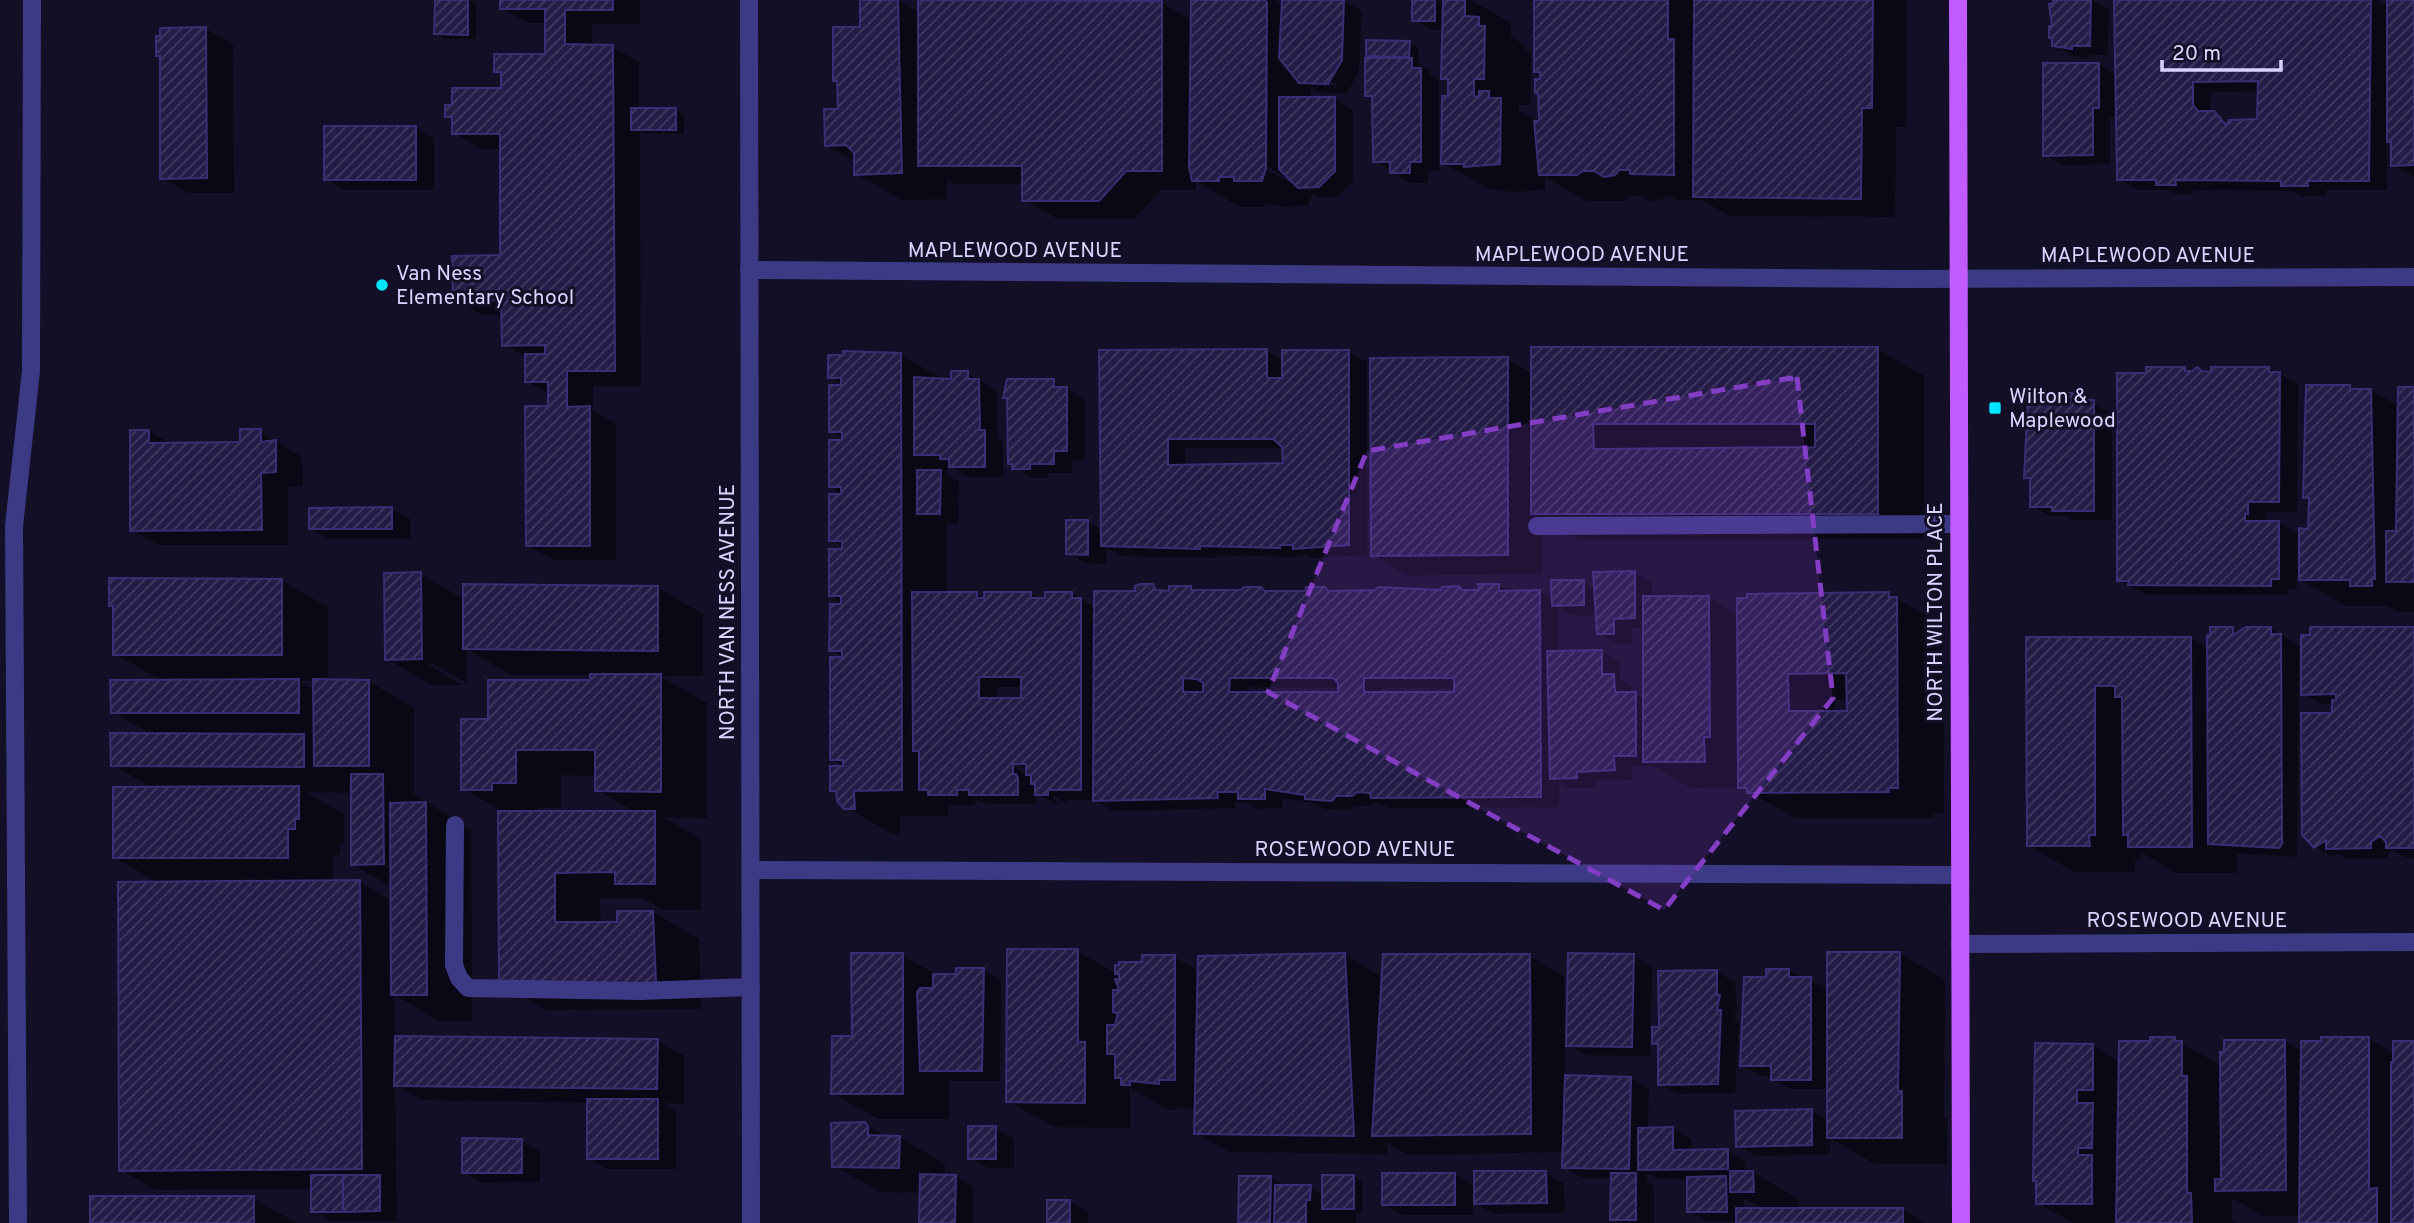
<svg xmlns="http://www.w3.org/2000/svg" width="2414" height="1223" viewBox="0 0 2414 1223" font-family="Overpass,sans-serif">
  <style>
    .shadow { fill: #0007; fill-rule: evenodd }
    .building { fill: url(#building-hatch); stroke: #3b2d73; stroke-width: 2; fill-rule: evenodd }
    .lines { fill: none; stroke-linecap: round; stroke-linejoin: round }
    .minor { stroke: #3d3a85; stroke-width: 18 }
    .major { stroke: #c25bff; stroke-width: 18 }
    .marked { fill: #843dc5; fill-opacity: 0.2; stroke: #843dc5; stroke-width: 5; stroke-dasharray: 14 9; stroke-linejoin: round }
    .poi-dot { fill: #00e5ff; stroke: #130f26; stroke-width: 2.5 }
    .labels { text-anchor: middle; stroke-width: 6; stroke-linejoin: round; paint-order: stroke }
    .street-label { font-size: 21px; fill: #d9d4ff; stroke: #130f26 }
    .poi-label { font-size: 21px; fill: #d9d4ff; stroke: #130f26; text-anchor: start }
  </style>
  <defs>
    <pattern id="building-hatch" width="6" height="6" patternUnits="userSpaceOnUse" patternTransform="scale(1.75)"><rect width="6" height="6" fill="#241b47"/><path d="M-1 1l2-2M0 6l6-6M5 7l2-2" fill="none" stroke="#433b63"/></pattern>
  </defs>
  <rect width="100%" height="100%" fill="#130f26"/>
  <g class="shadow">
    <path d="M436,0H471L476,3V39H445L436,33Z"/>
    <path d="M501,0H640V24H592V47H612L639,62V110H676L684,115V134L640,133L641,386H593V411L616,424V560H554L527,545L549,394L527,381V358L504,344L503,315H482L455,299L502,257V149H481L454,133V120L447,116L454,106L503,90V74L496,71L547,55V23H528L502,8Z"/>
    <path d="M862,0H898L920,13L1161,3L1192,20V0H1274L1283,5V0L1343,1L1362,11L1359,70L1347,94L1319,92L1311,88V99H1335L1353,110V181L1338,197H1318L1312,194L1308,206L1282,207L1265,203V207H1240L1196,181V190H1161L1134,219H1058L1024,200V184H954L947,180V199L902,200L856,174V162L826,145L840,110L839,82L835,80L862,28ZM1311,82L1337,83V86L1311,85ZM1260,162L1294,182L1300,188L1258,165Z"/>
    <path d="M1414,0H1471L1511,23V37L1525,45V51L1531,54L1530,105H1519V111L1541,123L1542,75L1536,71V0H1907L1906,127H1896L1895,217L1729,216L1702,200H1677L1670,196L1651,202L1641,196H1630L1624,201H1586L1545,177V190L1512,192L1489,189L1443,163L1450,98V82L1443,78L1444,30H1432L1414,20Z"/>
    <path d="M2055,0H2092L2109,10L2108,55H2089V58L2073,56L2054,45Z"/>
    <path d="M2116,0H2376L2389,7L2414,0V177L2392,164V143L2387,140V190H2326V196H2301L2293,191L2193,190V194H2176L2168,190H2137L2119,179L2118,117H2110V164L2063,165L2045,155L2099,65L2117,75ZM2260,91L2259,121L2230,122L2210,112L2211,92Z"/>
    <path d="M206,29L233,44L234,193H189L162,178L161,57L157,55Z"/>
    <path d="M1409,43L1418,48V63L1430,70V75L1439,80V171H1428V183H1410L1375,161L1374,99L1367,95L1375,59L1368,55Z"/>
    <path d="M416,128L434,138V190H344L326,179Z"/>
    <path d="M1533,349H1878L1924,376V539H1579L1542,518V574L1407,575L1373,555L1507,359L1533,374Z"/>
    <path d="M1267,351L1283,361L1348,352L1367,362V555L1313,558L1307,555H1298V557L1217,555V558L1121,556L1106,547V564L1086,563L1068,553L1088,522L1103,530L1101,352ZM1185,448H1284L1285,465L1186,467Z"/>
    <path d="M901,355L941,378L953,382L967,373L997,391L998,439L1003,442V477H968L947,464V475L959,482L958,523H947V594H976L986,600L1031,593L1042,600L1072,593L1096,609L1152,586L1163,592L1191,587L1198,592L1260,589L1267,593H1331L1442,592L1459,588L1466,592L1481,591L1498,585L1510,592L1539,591L1554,600L1583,582L1596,589L1634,573L1652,583V598H1709L1739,615L1888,594L1943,625L1944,813H1934V818H1795L1740,787L1691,788L1653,766H1632V780L1594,781V788H1570L1559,782V807L1391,808L1375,802L1370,806H1354L1350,810L1325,809L1314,803L1282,798V808L1258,809L1245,802H1235V808L1113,811L1094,800H1066V803L1053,795V799L1061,804H1055L1036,793V804H989L975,800V805H948V816H900V834H892L846,807L838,793L832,790L848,768L831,759L847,659L831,650L843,605L831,595L848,550L831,540L843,496L831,486L843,442V438L831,431L848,387L830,377ZM1558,607L1572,615H1598L1599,633L1617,643H1632V628H1645V699L1632,693V686L1620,679L1619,662L1601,652L1558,653ZM997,687H1022V699H997ZM1248,687L1340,688V694H1247ZM1382,688H1456V693H1382ZM1834,699H1848V713H1834ZM1006,758L1028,771V775L1004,762Z"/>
    <path d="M2268,368L2298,384L2297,512H2267L2264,523H2279L2297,533V570H2300L2310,531V501L2305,497L2349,386L2356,390H2371L2400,407L2414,388V612H2398L2388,606H2346L2297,578V589H2288V595H2148L2119,580L2147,375L2184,369L2191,373H2205Z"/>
    <path d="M1053,381L1085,399V460L1072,461V473H1048V478H1032L1010,463L1009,399L1005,397Z"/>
    <path d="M2073,395L2112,413V520H2072L2066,516H2050L2032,506V480L2026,477L2056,402Z"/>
    <path d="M149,431L172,444H242L260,431L302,457L303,486L288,487V545H158L132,530Z"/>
    <path d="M391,509L410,519V539H329L310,528Z"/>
    <path d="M421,574L465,600L657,587L703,614V676H660L707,703V818L663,817L701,839V910H663L643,898H600L601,924H619L653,912L699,939L701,1009L546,1010L500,983V810L462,788L490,720L592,682V675H511L467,649V683L430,662V666L462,685H432L386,659ZM561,775L597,776V790L635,812H537V808H561Z"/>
    <path d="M282,581L328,607V681H368L414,708V794L471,830L472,1021H438L395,995V1038L657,1041L684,1056V1104L663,1103L676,1111V1169H607L589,1158V1103L423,1100L395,1085L397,1221H331L313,1211V1189L155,1190L121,1170L160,884L114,857L153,788L113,765L153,735L113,712L163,681L115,654ZM299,681H315V690ZM349,785L353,787L352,864L392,887V901L359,882H333V855H340V844H344V814L306,792L349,793Z"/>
    <path d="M2232,629L2237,632L2271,629L2299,646L2297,857L2237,854V873H2176L2141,852V860H2135V872H2074L2028,845L2027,639L2191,638L2208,649Z"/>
    <path d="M2414,629V858H2406L2391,849L2388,858L2346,859L2338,854L2333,857L2315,846L2333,704H2321L2303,694Z"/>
    <path d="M1077,951L1117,974L1174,957L1200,971L1345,955L1379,975L1380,993L1529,956L1564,976L1565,1077L1631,1078L1649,1089L1648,1129H1673L1691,1139V1152L1728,1151L1746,1162V1172H1753L1798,1199L1799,1210L1902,1209L1926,1223L1707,1221L1689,1211V1179H1658L1647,1173V1181L1654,1186V1223H1620L1612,1219L1613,1178H1582L1564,1167L1565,1152L1408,1155L1387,1143L1388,1154L1230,1152L1195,1133L1196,1109L1176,1107V1110H1169L1130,1088V1128L1054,1127L1008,1101ZM1744,1198L1765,1210H1744Z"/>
    <path d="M1899,953L1945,980L1944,1117L1947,1119V1164H1875L1830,1138V1154L1756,1156L1738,1146L1811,1111L1829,1121V1089H1791L1773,1079V1076H1760L1742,1065L1767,979L1789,971L1829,989Z"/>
    <path d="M902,955L939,976H958L983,970L1001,980L1000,1081H949V1119H878L832,1093L853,1037Z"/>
    <path d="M1634,956L1652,967L1650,1056L1586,1055L1565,1043Z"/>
    <path d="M1717,972L1735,982L1737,1011H1735V1020L1739,1022L1735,1093L1678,1094L1660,1084V1047L1654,1043L1661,1029Z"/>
    <path d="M2174,1039L2222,1066L2284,1041L2303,1052L2369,1039L2395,1054L2414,1043V1223H2300V1216H2263L2232,1198V1219L2237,1223H2073L2038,1203L2092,1045L2120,1062V1043Z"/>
    <path d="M864,1124L887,1137H899L945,1164V1176H955L973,1187V1223H921V1193L880,1192L834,1166Z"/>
    <path d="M995,1128L1014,1139V1168H988L970,1158Z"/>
    <path d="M522,1141L540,1151V1182L482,1183L464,1172Z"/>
    <path d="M1545,1173L1564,1184L1565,1213L1494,1214L1473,1201V1215H1402L1384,1204L1455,1174L1476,1187Z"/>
    <path d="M1353,1176L1362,1181V1213H1356V1223H1240L1271,1178L1286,1187H1310L1324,1195Z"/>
    <path d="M253,1198L296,1223H92Z"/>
    <path d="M1070,1202L1088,1212V1223H1049Z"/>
  </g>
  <g class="building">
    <path d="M435,0H468V35L434,34Z"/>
    <path d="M500,0H613V10H565V44L613,45L615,371H567V407L590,406V546H526L525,406H548V382H525V354H545V345L502,346L501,300L453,301L452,256L500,255V134H452V117H445V105H452V88H501V72H494V54H545V9H500Z"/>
    <path d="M860,0H898L902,173L854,175V153L846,145L825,146L824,109H838L837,81H833V27H860Z"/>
    <path d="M918,0L1162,1V171H1126L1099,201H1022V166H918Z"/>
    <path d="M1191,0H1265L1267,3L1266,168L1262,181H1234V177H1219V181H1192L1189,167Z"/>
    <path d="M1282,0H1344L1342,60L1328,84L1299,83L1279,58Z"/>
    <rect x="1412" y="0" width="23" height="21"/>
    <path d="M1443,0H1465V16L1479,17V26H1485L1484,79H1474V96L1479,97V91H1489V98H1501L1500,164L1464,167V164H1441L1442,96H1448V79H1441Z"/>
    <path d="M1534,0H1668V39H1674V175L1630,174V170H1619L1615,175L1604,177L1594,171H1583L1577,175H1539L1534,121H1539L1538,93H1535V79H1540V72H1534Z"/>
    <path d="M1694,0H1873L1872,108H1862L1861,199L1693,197Z"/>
    <path d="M2053,0H2091L2090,46H2072V49L2052,46V38H2049V26H2052L2049,4H2052Z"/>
    <path d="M2114,0H2371L2369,181H2308V186H2281V181L2175,180L2176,185H2156V180H2117ZM2258,81L2257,119L2229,120L2226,125L2214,111H2198L2193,105V82Z"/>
    <path d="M2387,0H2414V165L2391,166V142H2387Z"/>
    <path d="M206,27L207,178L160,179V56H156V36H160V28Z"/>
    <path d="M1366,40L1410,41L1409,57L1366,56Z"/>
    <path d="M1365,58H1412V68H1421V162H1410V173H1390V162H1373L1372,96H1365Z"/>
    <path d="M2043,63H2099V108H2093V155L2043,156Z"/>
    <path d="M1279,97H1335V171L1319,187L1298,188L1279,169Z"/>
    <rect x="631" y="108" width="45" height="22"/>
    <rect x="324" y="126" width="92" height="54"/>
    <path d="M1531,347H1878V514H1531ZM1593,424H1815V447L1594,449Z"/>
    <path d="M1267,349V378H1282V350H1349V545L1293,549V545H1280V548L1200,546V549L1101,546L1099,350ZM1168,439H1273L1282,447L1283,463L1168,465Z"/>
    <path d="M843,351L901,353L902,790L854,791L855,809H844L837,801L836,791H830V766H843V760H830V657H842V651H829L830,604H841V596H829V549H842V541H829V494H841V487H829V440H842V432H829V385H841V378H828V355H843Z"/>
    <path d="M1508,357V555L1371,556L1370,358Z"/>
    <path d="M2146,367H2185V371H2192L2197,367L2202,371L2211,372V367H2269V372H2280L2279,502H2248V514H2245V521H2279V579H2271V586L2128,585L2129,581H2117V373H2146Z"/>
    <path d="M951,371H968V379H979L980,430H985V467H949V459H940V455H914V377L951,379Z"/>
    <path d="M1007,379H1054V387H1067V451H1054V464H1030V469H1012V464H1008L1007,398H1003Z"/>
    <path d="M2306,385H2350V389H2371L2375,579H2372V586H2350V580H2299V528L2308,529L2309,498H2303Z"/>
    <path d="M2398,387H2414V582H2386V531H2396Z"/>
    <path d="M2055,393H2074V400H2094V511H2052V507H2030V478H2024L2028,400H2055Z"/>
    <path d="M240,429H261V442L276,440V472L261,473L262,530L130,531V430H149V443L240,442Z"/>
    <path d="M917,470H941L940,514H917Z"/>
    <path d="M392,507V529H309V508Z"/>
    <path d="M1066,520H1088V555L1066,554Z"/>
    <path d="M1635,571V618L1614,619V634H1597L1593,572Z"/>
    <path d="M421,572L422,659L385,660L384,573Z"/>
    <path d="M109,578L282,579V655H113V606H109Z"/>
    <path d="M1551,580H1584V605L1552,606Z"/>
    <path d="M463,584L658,586V651L463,649Z"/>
    <path d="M1140,584H1153L1156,590L1169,591V586H1191V590H1241L1244,587H1261L1265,591H1305L1306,587H1325L1328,591L1375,590L1379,587L1441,590L1442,587L1459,586L1462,590H1479L1478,584H1499V591L1540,590L1541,797L1371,798L1370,793L1357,792L1352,796H1336L1332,801L1305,799V795L1265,789V799H1238V792H1217L1218,798L1093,801L1094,591H1135V586ZM1183,678L1197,679L1203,683V692H1183ZM1230,678H1333L1338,683V692H1229ZM1364,678H1454V692H1364Z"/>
    <path d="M912,592H977V598H984V592H1031V598H1045V592H1072V598H1081V790H1048V795H1035V784H1031V775H1026V764H1013V774H1016L1018,778V795H969V790H957V795H928V790H919V751H913ZM979,677H1021V698H979Z"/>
    <path d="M1889,592V597H1897L1898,788H1888L1889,792L1747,793V788H1738L1737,598H1747V594ZM1846,673L1847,711H1789L1788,674Z"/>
    <path d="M1643,596H1709L1710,737H1704L1705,762H1643Z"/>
    <path d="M2210,627H2233V635L2246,627H2271V634H2281L2282,844L2279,848L2208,844L2207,635H2210Z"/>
    <path d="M2310,627H2414V848H2386V842L2380,836L2371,842V848L2326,849V840L2314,848L2302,835L2301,713H2332V700H2336V694L2301,695V635H2310Z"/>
    <path d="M2026,637H2191L2192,847H2128V835H2123L2122,697H2115V686H2095V835H2089L2090,846H2027Z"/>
    <path d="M1602,650V674H1614L1615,692H1636V756H1614L1615,770L1577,772V778L1550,779L1547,651Z"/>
    <path d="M590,674H661V792L595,791V750H516V783H492V790H461V719H488V680H590Z"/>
    <path d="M299,679V713H111L110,680Z"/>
    <path d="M313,679L369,680V766H314Z"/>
    <path d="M110,733L304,734V767L111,766Z"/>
    <path d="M351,774H383L384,864L351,865Z"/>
    <path d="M299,786V819H295V829H288V858H113V787Z"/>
    <path d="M426,802L427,995H391L390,803Z"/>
    <path d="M498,811H655V884H615V872L555,873V922H617V911H653L656,983L499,984Z"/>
    <path d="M360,880L362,1169L119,1171L118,882Z"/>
    <path d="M1007,949H1078V1042H1085V1103L1006,1102Z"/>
    <path d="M1827,952H1900L1898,1091H1902V1138H1827Z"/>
    <path d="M851,953H903V1094H831L832,1036H852Z"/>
    <path d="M1345,953L1354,1136L1194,1134L1198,956Z"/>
    <path d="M1568,953L1634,954L1632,1047L1566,1046Z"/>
    <path d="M1383,954H1530L1531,1134L1372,1136Z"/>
    <path d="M1142,955H1175V1080H1159V1084L1130,1081V1085H1121V1078H1115V1054H1107V1025H1115L1118,1014L1113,1012V990H1119L1115,979H1119V974H1115V965H1119V962H1142Z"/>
    <path d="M956,968H984L982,1071H920L917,992L920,988H933V974H956Z"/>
    <path d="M1766,969H1789V977H1811V1080H1771V1066H1740L1744,977H1766Z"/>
    <path d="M1717,970V995H1720L1717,1010H1721L1718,1084L1658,1085V1044H1652V1027H1659L1658,971Z"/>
    <path d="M395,1036L658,1039L657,1089L394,1086Z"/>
    <path d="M2150,1037H2175V1041H2182V1076H2187V1193H2191L2192,1223H2116L2119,1041H2150Z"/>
    <path d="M2321,1037H2369V1189L2377,1188V1223H2299L2301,1041H2321Z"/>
    <path d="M2224,1040H2285L2286,1190L2215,1191V1179H2221L2220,1052H2224Z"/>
    <path d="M2393,1041H2414V1223H2391V1062H2393Z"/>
    <path d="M2035,1043L2093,1044V1090H2077V1103H2093L2092,1148H2078V1155H2092V1204H2036V1181H2033Z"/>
    <path d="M1565,1075L1631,1077L1629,1169L1562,1168Z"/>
    <rect x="587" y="1099" width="71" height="60"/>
    <path d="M1812,1109V1145L1736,1147L1735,1111Z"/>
    <path d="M865,1122L868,1126V1135L900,1136L899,1168L832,1167L831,1123Z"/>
    <rect x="968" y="1126" width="28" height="33"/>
    <path d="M1673,1127V1150L1728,1149V1169L1638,1170V1128Z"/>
    <path d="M462,1138L522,1139V1173H462Z"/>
    <path d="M1474,1171H1546L1547,1203L1474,1204Z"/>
    <path d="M1730,1171H1753L1754,1192H1730Z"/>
    <rect x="1382" y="1173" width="73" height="32"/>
    <path d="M1611,1173H1636V1220H1610Z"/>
    <path d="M920,1174L956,1175L955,1223H919Z"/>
    <rect x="311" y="1175" width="32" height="37"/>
    <path d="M343,1175H380V1211L343,1212Z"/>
    <rect x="1322" y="1175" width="32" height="34"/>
    <path d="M1239,1176H1271L1270,1223H1238Z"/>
    <path d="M1726,1176L1727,1212H1687V1177Z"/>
    <path d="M1275,1185H1311L1310,1200H1306V1223H1274Z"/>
    <rect x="90" y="1196" width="164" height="27"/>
    <rect x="1047" y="1200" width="23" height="23"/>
    <rect x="1736" y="1208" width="167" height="15"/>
  </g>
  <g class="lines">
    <g class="minor">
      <path d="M749,0L751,1223"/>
      <path d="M749,270L1902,279L2414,277"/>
      <path d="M1537,526L1958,524"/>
      <path d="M455,825L454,965L459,978L468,988L640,991L751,987"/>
      <path d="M751,870L1959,875"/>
      <path d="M1960,944L2414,942"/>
      <path d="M18,1223L14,526L31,371L32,0"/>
    </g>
    <path class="major" d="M1958,0L1961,1223"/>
  </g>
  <path class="marked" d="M1797,377L1833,698L1664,910L1268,692L1367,451Z"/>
  <g class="poi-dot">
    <circle cx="382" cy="285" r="7"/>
    <rect x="1988" y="401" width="14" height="14" rx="3.5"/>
  </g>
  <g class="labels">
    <g class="street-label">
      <text x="1015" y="257">MAPLEWOOD AVENUE</text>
      <text x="1582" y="261">MAPLEWOOD AVENUE</text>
      <text x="2148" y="262">MAPLEWOOD AVENUE</text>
      <text transform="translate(727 612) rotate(-90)" y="7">NORTH VAN NESS AVENUE</text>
      <text transform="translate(1935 612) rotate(-90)" y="7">NORTH WILTON PLACE</text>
      <text x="1355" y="856">ROSEWOOD AVENUE</text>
      <text x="2187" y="927">ROSEWOOD AVENUE</text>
    </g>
    <g class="poi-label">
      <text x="396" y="280">Van Ness<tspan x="396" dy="24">Elementary School</tspan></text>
      <text x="2009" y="403">Wilton &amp;<tspan x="2009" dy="24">Maplewood</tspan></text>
    </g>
  </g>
  <path d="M2162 60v10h119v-10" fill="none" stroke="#d9d4ff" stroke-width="3.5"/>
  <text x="2172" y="60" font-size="21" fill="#d9d4ff" stroke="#130f26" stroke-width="5" paint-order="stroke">20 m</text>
</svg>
